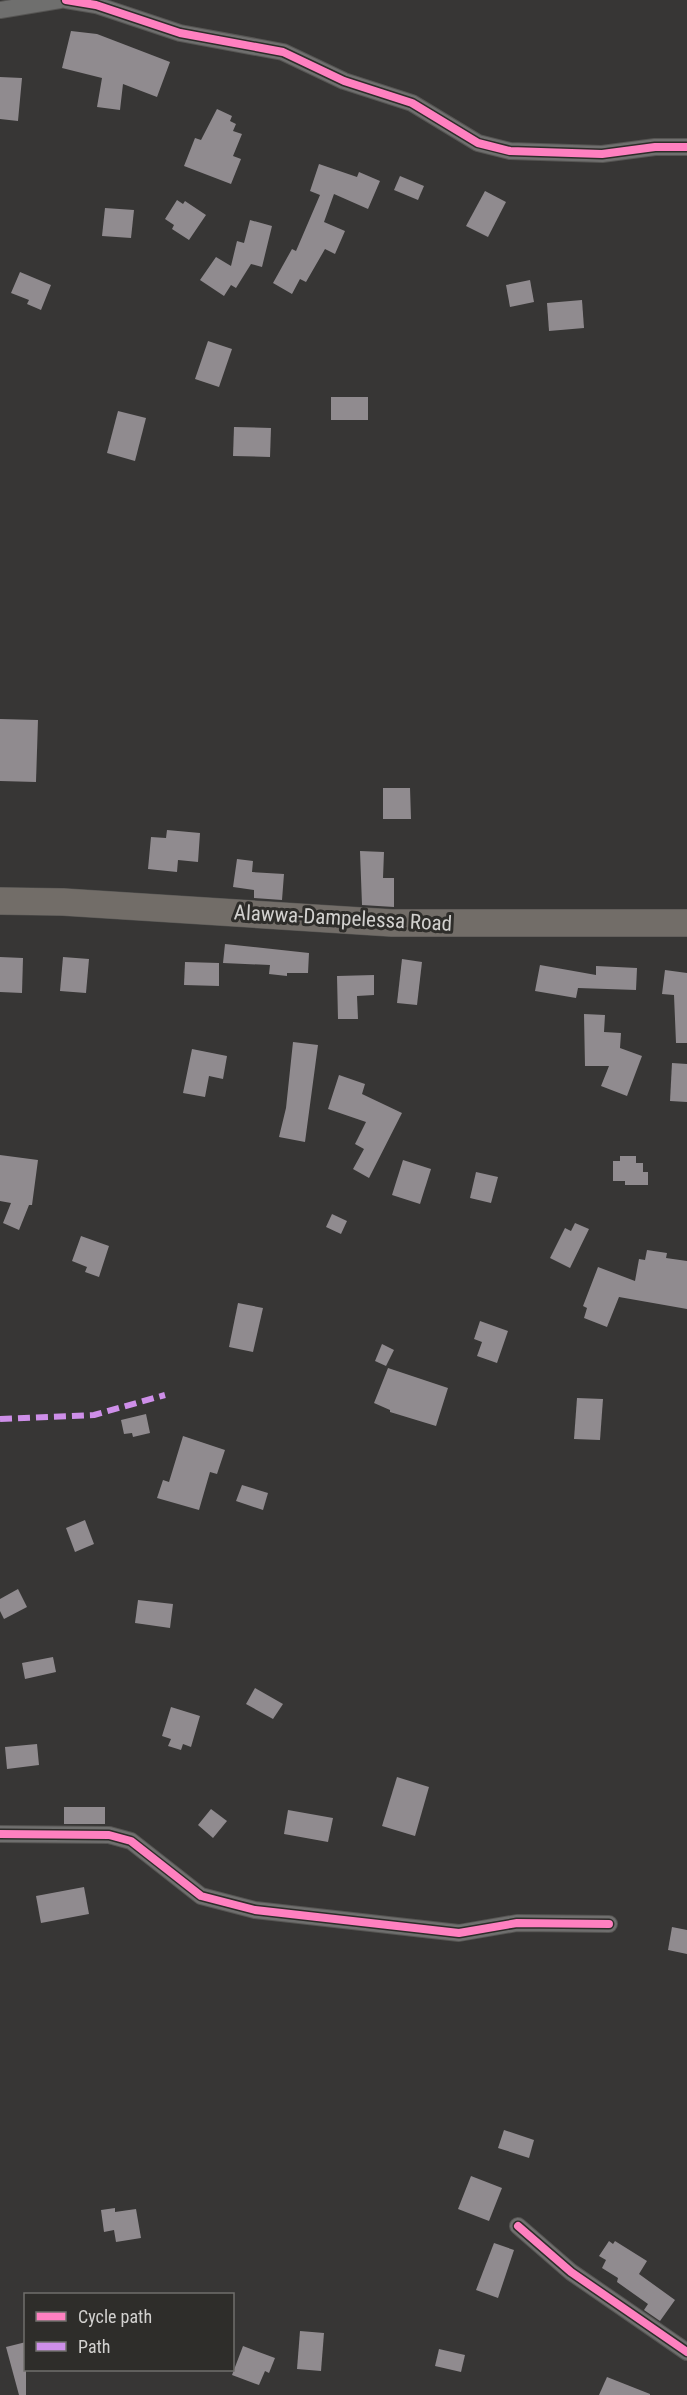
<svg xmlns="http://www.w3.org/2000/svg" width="687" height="2395" viewBox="0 0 687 2395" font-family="'Roboto Condensed',sans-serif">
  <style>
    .building { fill: #908b8f }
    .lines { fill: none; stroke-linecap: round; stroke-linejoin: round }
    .street-casing { stroke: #565553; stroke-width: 18 }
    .primary-casing { stroke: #565553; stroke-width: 28 }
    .street { stroke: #6f6f6e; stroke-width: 16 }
    .primary { stroke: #726d68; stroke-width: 27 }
    .quiet { stroke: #ce8fe9; stroke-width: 6; stroke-dasharray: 12 6; stroke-linecap: butt }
    .cycleway-casing { stroke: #2e2d2a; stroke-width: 11 }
    .cycleway { stroke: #ff80c0; stroke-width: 8 }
    .labels { text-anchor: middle; stroke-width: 6; stroke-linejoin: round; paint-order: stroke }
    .street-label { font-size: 21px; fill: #d2d1cf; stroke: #2e2d2a }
  </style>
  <rect width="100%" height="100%" fill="#373635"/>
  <g class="building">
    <path d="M71,31L97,34L170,62L157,97L123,84L120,110L97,107L102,78L62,68Z"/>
    <path d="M0,77L22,78L18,121L0,119Z"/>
    <path d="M217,109L232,116L230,121L236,124L233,131L242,134L233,156L241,159L231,184L184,166L195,138L201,140Z"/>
    <path d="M319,164L357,177L359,172L380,181L368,209L334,194L324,222L345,231L335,254L325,249L306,282L300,279L292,294L273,283L292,249L296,251L320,195L310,191Z"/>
    <path d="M400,176L424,186L418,200L394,190Z"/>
    <path d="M485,191L506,202L488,237L466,226Z"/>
    <path d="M177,200L183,204L185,201L206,215L189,240L172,229L174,225L165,219Z"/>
    <path d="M105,208L134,210L131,238L102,236Z"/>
    <path d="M250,220L272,226L262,267L251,264L236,288L231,285L224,296L200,280L216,257L231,266L237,241L244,243Z"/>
    <path d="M20,272L51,285L41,310L27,304L29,300L11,293Z"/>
    <path d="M530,280L534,302L510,307L506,285Z"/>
    <path d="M582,300L584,328L549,331L547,303Z"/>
    <path d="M208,341L232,349L219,387L195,379Z"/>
    <rect x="331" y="397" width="37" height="23"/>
    <path d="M118,411L146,418L135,461L107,453Z"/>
    <path d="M234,427L271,428L270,457L233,456Z"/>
    <path d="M0,719L38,720L36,782L0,781Z"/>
    <path d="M383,788H410L411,819H383Z"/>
    <path d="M167,830L200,833L198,862L178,860L177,872L148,869L151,837L166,838Z"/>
    <path d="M360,851L384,852L383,878H394V907L362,905Z"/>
    <path d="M237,859L253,861L252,872L284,874L282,900L254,898V890L233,887Z"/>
    <path d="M225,944L309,953L308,973H287V976L269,974L270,965L223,963Z"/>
    <path d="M0,957L23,958L22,993L0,992Z"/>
    <path d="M63,957L89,959L86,993L60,991Z"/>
    <path d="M402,959L422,962L417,1005L397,1003Z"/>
    <path d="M185,962L219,963V986L184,985Z"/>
    <path d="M540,965L596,975V966L637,968L636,990L578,988L576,998L535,991Z"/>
    <path d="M665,970L687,973V1043H676L674,995L662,994Z"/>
    <path d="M374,975V995L357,996L358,1019H338L337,976Z"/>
    <path d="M584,1014L605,1015L604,1032L621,1033L620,1048L642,1056L627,1096L601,1086L609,1066H585Z"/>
    <path d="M293,1042L318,1045L305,1142L279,1137L286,1108Z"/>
    <path d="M192,1049L227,1056L223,1079L209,1076L205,1097L183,1093Z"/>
    <path d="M672,1063L687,1064V1102L670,1101Z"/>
    <path d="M339,1075L365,1084L362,1094L402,1113L369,1178L353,1169L364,1149L355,1144L366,1122L328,1109Z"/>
    <path d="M0,1155L38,1160L32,1205H29L19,1230L3,1223L11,1203L0,1201Z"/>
    <path d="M620,1156H636V1163H643V1172H648V1185H625V1181H613V1161H620Z"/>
    <path d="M403,1160L431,1169L420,1204L392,1195Z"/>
    <path d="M476,1172L498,1177L491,1203L470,1198Z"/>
    <path d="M332,1214L347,1221L341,1234L326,1227Z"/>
    <path d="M575,1223L589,1229L570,1268L550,1258L565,1228L571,1231Z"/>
    <path d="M81,1236L109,1246L99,1277L85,1272L87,1267L72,1261Z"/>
    <path d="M647,1250L667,1253L666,1258L687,1261V1309L619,1297L607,1327L584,1318L587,1308L583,1306L598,1267L635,1281L639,1259L645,1260Z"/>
    <path d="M238,1303L263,1308L253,1352L229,1347Z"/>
    <path d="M480,1321L508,1331L497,1363L477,1356L482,1342L474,1339Z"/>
    <path d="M382,1344L394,1350L386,1366L375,1361Z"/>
    <path d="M388,1368L448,1388L436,1426L390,1412V1410L374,1403Z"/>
    <path d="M577,1398L603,1399L600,1440L574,1439Z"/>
    <path d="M146,1414L150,1433L133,1437L132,1433L124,1434L121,1420Z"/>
    <path d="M183,1436L225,1450L217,1474L210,1472L199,1510L157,1498L163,1480L169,1482Z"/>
    <path d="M242,1485L268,1493L263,1510L236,1501Z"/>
    <path d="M85,1520L94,1544L75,1552L66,1528Z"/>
    <path d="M18,1589L27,1607L4,1619L0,1611V1599Z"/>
    <path d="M138,1600L173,1604L170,1628L135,1623Z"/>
    <path d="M53,1657L56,1672L25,1679L22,1663Z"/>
    <path d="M255,1688L283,1704L273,1719L246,1704Z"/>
    <path d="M171,1707L200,1716L191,1747L183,1744L181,1750L168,1746L171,1739L162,1736Z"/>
    <path d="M37,1744L39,1765L7,1769L5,1747Z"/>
    <path d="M397,1777L429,1787L415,1836L382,1826Z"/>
    <rect x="64" y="1807" width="41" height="17"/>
    <path d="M211,1809L227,1821L213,1838L198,1825Z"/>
    <path d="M288,1810L333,1818L328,1842L284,1834Z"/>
    <path d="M84,1887L89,1914L41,1923L36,1896Z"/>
    <path d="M672,1927L687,1930V1954L668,1950Z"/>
    <path d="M504,2130L534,2140L529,2158L498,2148Z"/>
    <path d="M471,2176L502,2188L489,2221L458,2209Z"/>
    <path d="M115,2208V2212L136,2209L141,2238L116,2242L114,2230L104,2232L101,2210Z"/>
    <path d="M609,2241L613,2244L615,2241L647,2261L639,2274L675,2300L660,2321L644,2310L648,2304L617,2282L618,2278L602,2268L606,2260L599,2256Z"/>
    <path d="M494,2243L514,2250L498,2298L476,2290Z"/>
    <path d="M300,2331L324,2333L321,2371L297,2369Z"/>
    <path d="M26,2342V2395H19L6,2347Z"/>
    <path d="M243,2346L275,2358L269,2373L265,2371L259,2385L232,2375Z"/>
    <path d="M439,2349L465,2355L461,2372L435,2366Z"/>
    <path d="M607,2377L650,2394V2395H599Z"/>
  </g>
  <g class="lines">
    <g class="street-casing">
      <g id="street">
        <path d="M66,0L96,5L180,33L283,52L344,81L412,103L478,143L510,151L602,154L655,147H687"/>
        <path d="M0,10L60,0"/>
        <path d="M0,1834L109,1835L131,1841L201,1896L255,1910L459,1933L517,1923L609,1924"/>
        <path d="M518,2226L571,2272L687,2352"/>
      </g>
    </g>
    <g class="primary-casing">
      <path id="primary" d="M0,901L63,902L392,923H687"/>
    </g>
    <use href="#street" class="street"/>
    <use href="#primary" class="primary"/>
    <path class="quiet" d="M0,1419L94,1415L165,1395"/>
    <g class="cycleway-casing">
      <g id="cycleway">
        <path d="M66,0L96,5L180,33L283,52L344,81L412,103L478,143L510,151L602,154L655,147H687"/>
        <path d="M0,1834L109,1835L131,1841L201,1896L255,1910L459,1933L517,1923L609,1924"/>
        <path d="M518,2226L571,2272L687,2352"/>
      </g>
    </g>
    <use href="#cycleway" class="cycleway"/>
  </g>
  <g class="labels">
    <g class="street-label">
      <text transform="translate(343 918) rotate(3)" y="7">Alawwa-Dampelessa Road</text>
    </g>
  </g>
  <rect x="24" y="2293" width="210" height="78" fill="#2e2d2a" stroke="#706f6c" stroke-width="1.5"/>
  <rect x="36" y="2312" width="30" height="9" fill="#ff80c0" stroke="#706f6c" stroke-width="1.5"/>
  <text x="78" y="2323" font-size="18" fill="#d2d1cf">Cycle path</text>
  <rect x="36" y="2342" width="30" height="9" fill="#ce8fe9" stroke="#706f6c" stroke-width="1.5"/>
  <text x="78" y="2353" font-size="18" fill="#d2d1cf">Path</text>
</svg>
